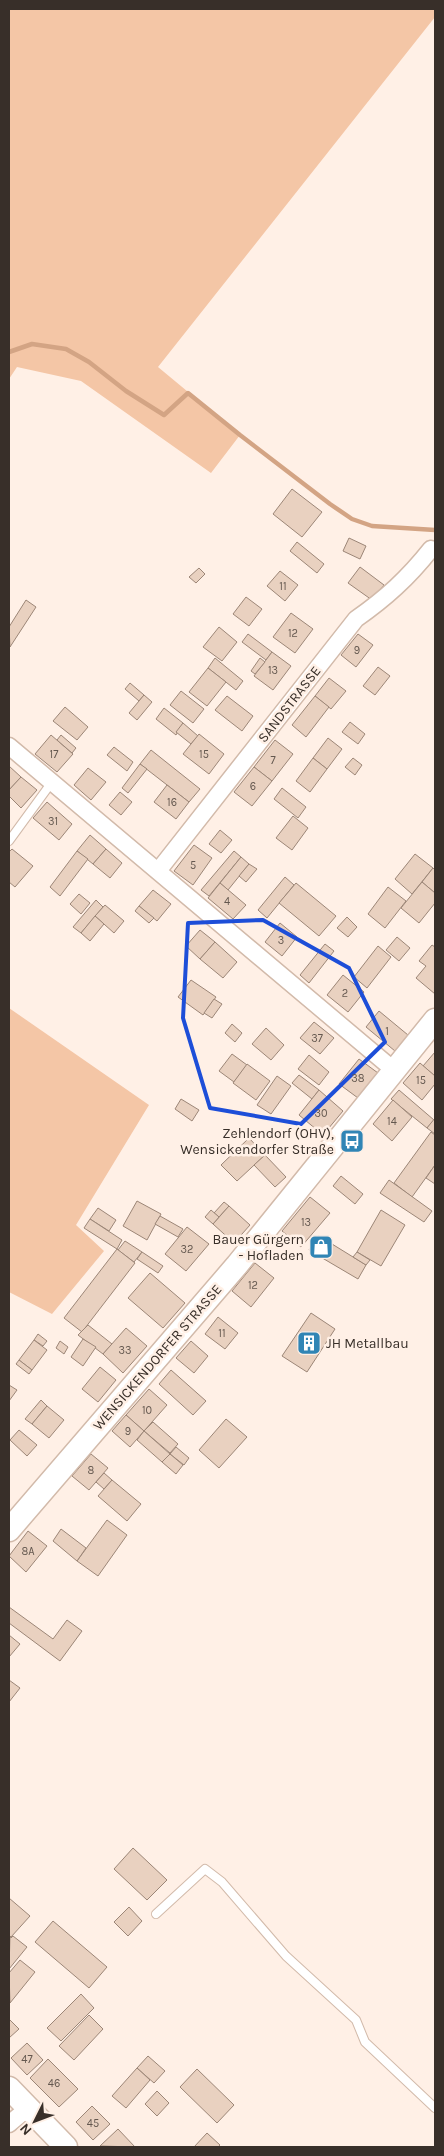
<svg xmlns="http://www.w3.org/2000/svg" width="444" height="2156" viewBox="0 0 444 2156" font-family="Karla,sans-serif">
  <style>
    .green { fill: #f4c6a6 }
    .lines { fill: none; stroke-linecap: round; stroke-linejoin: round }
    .stream { stroke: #d3a484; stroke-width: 4.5 }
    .building { fill: #e9d1c0; stroke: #9c8677 }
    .service-casing { stroke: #d2baaa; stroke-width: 10 }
    .minor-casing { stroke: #d2baaa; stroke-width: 19 }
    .secondary-casing { stroke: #d2baaa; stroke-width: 25 }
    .service { stroke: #fff; stroke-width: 8 }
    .minor { stroke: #fff; stroke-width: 16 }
    .secondary { stroke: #fff; stroke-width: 22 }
    .marked { fill: none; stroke: #1d4ed8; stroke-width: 4; stroke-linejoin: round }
    .labels { text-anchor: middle; stroke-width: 5; stroke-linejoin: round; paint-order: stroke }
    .number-label { font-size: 11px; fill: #64584f }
    .street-label { font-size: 14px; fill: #382f29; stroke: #fff0e6 }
    .poi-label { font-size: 14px; fill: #382f29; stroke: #fff0e6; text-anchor: end }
  </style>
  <rect width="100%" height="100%" fill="#fff0e6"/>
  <g class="green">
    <path d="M9,9H435V17L158,367L240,435L211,473L81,381L17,367L9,379Z"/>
    <path d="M9,1008L149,1105L76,1225L104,1251L52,1314L9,1292Z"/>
  </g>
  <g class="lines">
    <path class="stream" d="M9,352L32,344L66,349L89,362L126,391L164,415L188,393L240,435L330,504L352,519L372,526L435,530"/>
  </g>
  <g class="building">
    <path d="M292,489L322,512L302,537L273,514Z"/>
    <path d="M349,538L366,546L360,559L343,551Z"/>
    <path d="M297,542L324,564L317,573L290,551Z"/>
    <path d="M360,567L384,585L372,600L348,583Z"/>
    <path d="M199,568L205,574L196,583L189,577Z"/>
    <path d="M280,571L298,585L285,601L267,586Z"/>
    <path d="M246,597L262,609L249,626L233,614Z"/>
    <path d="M26,600L36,607L10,647L9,627Z"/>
    <path d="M291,613L313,629L295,653L273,637Z"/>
    <path d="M219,627L237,642L222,661L203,647Z"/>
    <path d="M248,634L272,652L266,660L242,642Z"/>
    <path d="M358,634L373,645L356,667L341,655Z"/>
    <path d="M272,652L291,666L273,690L254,676Z"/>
    <path d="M215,658L243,681L236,690L208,668Z"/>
    <path d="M260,658L265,662L255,674L251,671Z"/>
    <path d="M378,667L390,676L375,695L363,686Z"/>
    <path d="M208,668L226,682L207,706L189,692Z"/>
    <path d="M329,678L346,691L331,709L315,696Z"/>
    <path d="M130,683L144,695L139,701L125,689Z"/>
    <path d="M181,691L204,709L193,723L170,705Z"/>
    <path d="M144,695L152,702L137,720L129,713Z"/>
    <path d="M227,696L253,716L242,731L215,710Z"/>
    <path d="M315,696L329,707L306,737L292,725Z"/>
    <path d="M65,707L88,727L77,740L53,721Z"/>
    <path d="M164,708L183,723L176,735L156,719Z"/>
    <path d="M350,722L365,734L358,744L342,732Z"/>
    <path d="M183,723L198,736L191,744L176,732Z"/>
    <path d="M199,734L224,754L209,774L183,754Z"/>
    <path d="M51,735L73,754L57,772L35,754Z"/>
    <path d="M61,735L76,748L72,753L57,740Z"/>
    <path d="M328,738L342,749L327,769L313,758Z"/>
    <path d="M275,740L293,754L272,781L254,767Z"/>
    <path d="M114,747L133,762L127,771L107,755Z"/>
    <path d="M151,750L200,789L189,802L140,764Z"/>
    <path d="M313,758L327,769L310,792L296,781Z"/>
    <path d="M353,758L362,765L355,775L345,767Z"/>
    <path d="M140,764L147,769L128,793L122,788Z"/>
    <path d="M9,766L21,777L9,790Z"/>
    <path d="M254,767L272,781L252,806L234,792Z"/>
    <path d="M88,768L106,782L91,800L74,785Z"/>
    <path d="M21,777L37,790L21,808L9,796V790Z"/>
    <path d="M167,785L189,802L176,819L154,802Z"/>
    <path d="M282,788L306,807L298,818L274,799Z"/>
    <path d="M120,792L132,802L121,815L109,805Z"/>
    <path d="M47,802L72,824L59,840L33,818Z"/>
    <path d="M293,816L308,828L292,850L276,838Z"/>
    <path d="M220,830L232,840L221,853L209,844Z"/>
    <path d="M90,835L106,849L93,864L77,851Z"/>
    <path d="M194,845L212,858L193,885L174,871Z"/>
    <path d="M12,849L33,866L15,887L9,882V852Z"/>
    <path d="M106,849L122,863L110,878L93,864Z"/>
    <path d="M77,851L88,859L60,896L50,887Z"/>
    <path d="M234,851L241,857L209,896L201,890Z"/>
    <path d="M415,854L433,868L412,894L395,879Z"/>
    <path d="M241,857L249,864L228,890L220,883Z"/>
    <path d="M249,864L257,869L246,882L239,876Z"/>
    <path d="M433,868L435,870V893L422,882Z"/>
    <path d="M285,877L294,885L267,918L258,910Z"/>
    <path d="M422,882L435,893V903L419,923L401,908Z"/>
    <path d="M220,883L246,905L233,919L208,898Z"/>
    <path d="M296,883L336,916L319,936L279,903Z"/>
    <path d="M388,887L406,901L385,928L368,914Z"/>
    <path d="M153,890L171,904L157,921L139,906Z"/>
    <path d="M79,894L90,903L81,914L70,904Z"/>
    <path d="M96,900L103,907L81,933L73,927Z"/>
    <path d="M105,905L124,921L114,933L95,916Z"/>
    <path d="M139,906L154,918L149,923L135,911Z"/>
    <path d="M95,916L104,924L90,941L81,933Z"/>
    <path d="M347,917L357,927L348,937L337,928Z"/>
    <path d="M280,923L297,937L282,956L265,942Z"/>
    <path d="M200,930L215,942L200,959L186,946Z"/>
    <path d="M397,937L410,948L399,961L386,950Z"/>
    <path d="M215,942L237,962L223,978L200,959Z"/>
    <path d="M325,944L334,951L309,983L300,975Z"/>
    <path d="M432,945L435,947V994L416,978L426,966L419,961Z"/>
    <path d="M378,946L391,957L367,988L354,977Z"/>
    <path d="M343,975L364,992L348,1012L327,995Z"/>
    <path d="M191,980L216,997L203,1015L178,997Z"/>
    <path d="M214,999L222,1004L212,1018L204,1013Z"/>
    <path d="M379,1011L408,1035L395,1051L366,1027Z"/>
    <path d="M314,1022L334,1038L320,1054L300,1038Z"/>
    <path d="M232,1024L242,1033L235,1042L225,1033Z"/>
    <path d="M266,1028L284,1045L271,1060L252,1044Z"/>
    <path d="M435,1052V1076L423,1066Z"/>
    <path d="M232,1054L247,1065L234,1082L219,1071Z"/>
    <path d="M309,1055L329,1072L319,1085L298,1069Z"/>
    <path d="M359,1059L378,1073L358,1098L339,1084Z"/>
    <path d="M420,1063L435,1076V1084L422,1100L403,1083Z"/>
    <path d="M247,1064L270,1081L256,1100L233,1083Z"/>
    <path d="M299,1075L319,1090L312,1099L292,1083Z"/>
    <path d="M277,1076L291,1086L271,1114L257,1105Z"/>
    <path d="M319,1090L343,1111L323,1135L299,1115Z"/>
    <path d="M399,1090L434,1120L427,1128L391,1099Z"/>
    <path d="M181,1099L199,1110L192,1121L175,1109Z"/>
    <path d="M393,1100L412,1117L392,1141L373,1124Z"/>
    <path d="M435,1118V1134L427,1128Z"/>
    <path d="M431,1132L435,1135V1165L412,1197L394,1183Z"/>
    <path d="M249,1138L265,1155L237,1181L221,1165Z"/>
    <path d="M265,1155L286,1177L275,1187L254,1165Z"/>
    <path d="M435,1165V1184L426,1178Z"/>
    <path d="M341,1176L363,1194L355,1204L333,1186Z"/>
    <path d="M389,1180L432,1211L424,1222L380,1193Z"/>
    <path d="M310,1197L330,1213L301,1247L282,1231Z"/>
    <path d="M137,1201L161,1214L147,1240L123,1226Z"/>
    <path d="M224,1202L229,1206L219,1217L214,1213Z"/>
    <path d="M229,1206L250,1225L234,1243L213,1224Z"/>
    <path d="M98,1208L116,1220L109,1231L90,1219Z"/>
    <path d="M211,1210L219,1217L213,1224L205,1217Z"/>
    <path d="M381,1210L405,1225L381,1266L357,1252Z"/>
    <path d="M160,1216L183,1229L178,1237L155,1224Z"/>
    <path d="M90,1219L122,1240L117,1249L84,1228Z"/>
    <path d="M187,1227L209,1244L186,1271L165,1254Z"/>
    <path d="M318,1236L332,1244L324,1259L309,1250Z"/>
    <path d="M125,1241L142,1252L134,1262L118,1250Z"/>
    <path d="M332,1244L366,1265L358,1279L324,1259Z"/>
    <path d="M117,1249L135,1263L82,1332L64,1318Z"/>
    <path d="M142,1252L163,1266L158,1273L137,1259Z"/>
    <path d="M357,1252L370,1260L366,1265L353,1257Z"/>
    <path d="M255,1263L274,1278L251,1307L232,1291Z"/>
    <path d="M150,1273L185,1303L163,1328L128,1298Z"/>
    <path d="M311,1313L335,1329L307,1372L282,1356Z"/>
    <path d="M218,1317L238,1333L225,1349L205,1334Z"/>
    <path d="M88,1325L112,1344L103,1354L78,1335Z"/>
    <path d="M126,1328L147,1346L123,1373L103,1354Z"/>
    <path d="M38,1334L47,1341L43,1346L34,1340Z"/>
    <path d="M83,1339L96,1347L83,1366L71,1357Z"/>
    <path d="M34,1340L47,1350L32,1370L19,1360Z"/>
    <path d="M60,1341L68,1347L64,1354L56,1348Z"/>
    <path d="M191,1341L208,1356L194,1373L176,1358Z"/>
    <path d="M19,1360L32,1370L29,1374L16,1364Z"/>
    <path d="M100,1367L116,1380L98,1402L82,1389Z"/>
    <path d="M171,1370L206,1401L193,1415L159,1384Z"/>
    <path d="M9,1385L17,1390L9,1401Z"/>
    <path d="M149,1389L167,1405L144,1431L126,1415Z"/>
    <path d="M41,1400L47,1406L32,1424L25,1419Z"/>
    <path d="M47,1406L64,1420L49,1438L32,1424Z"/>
    <path d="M126,1415L144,1431L130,1447L112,1431Z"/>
    <path d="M226,1419L247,1437L219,1468L199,1450Z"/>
    <path d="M153,1422L178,1444L170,1453L144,1431Z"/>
    <path d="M19,1430L37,1445L27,1456L10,1440Z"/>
    <path d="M144,1431L170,1454L162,1462L137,1440Z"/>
    <path d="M176,1447L189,1458L184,1465L170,1454Z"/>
    <path d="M91,1454L108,1468L89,1490L72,1476Z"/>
    <path d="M170,1454L183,1465L176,1474L162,1462Z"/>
    <path d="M104,1473L112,1480L104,1489L96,1482Z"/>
    <path d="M112,1480L141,1504L127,1521L98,1496Z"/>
    <path d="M107,1520L127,1535L98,1576L77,1561Z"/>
    <path d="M61,1529L86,1548L77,1561L53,1541Z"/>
    <path d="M28,1531L47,1546L26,1572L9,1556Z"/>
    <path d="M9,1607L53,1639L67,1620L82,1631L60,1661L9,1623Z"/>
    <path d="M9,1635L20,1644L9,1657Z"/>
    <path d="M9,1680L20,1688L9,1702Z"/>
    <path d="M133,1848L167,1880L147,1900L114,1869Z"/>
    <path d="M9,1898L30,1916L11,1937L9,1935Z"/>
    <path d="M129,1907L142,1921L128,1936L114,1922Z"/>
    <path d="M53,1921L107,1967L89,1988L35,1942Z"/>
    <path d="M10,1936L11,1938L13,1936L27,1947L9,1969Z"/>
    <path d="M20,1960L35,1972L10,2003L9,1973Z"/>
    <path d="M81,1994L94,2008L61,2041L47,2028Z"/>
    <path d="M89,2015L103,2029L74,2060L59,2046Z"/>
    <path d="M9,2019L19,2029L9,2038Z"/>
    <path d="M27,2043L43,2060L27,2075L11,2058Z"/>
    <path d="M148,2056L165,2071L154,2083L137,2068Z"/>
    <path d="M48,2059L78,2089L59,2107L30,2078Z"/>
    <path d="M137,2068L150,2080L126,2108L112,2096Z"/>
    <path d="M197,2069L234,2105L217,2123L180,2087Z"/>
    <path d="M157,2091L169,2103L157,2116L145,2104Z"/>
    <path d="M92,2106L110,2124L93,2140L76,2122Z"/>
    <path d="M118,2129L135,2147L100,2146Z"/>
    <path d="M207,2133L220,2145L218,2147H194Z"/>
  </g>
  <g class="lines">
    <g class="service-casing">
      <g id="service">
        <path d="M9,841L52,782"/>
        <path d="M156,1914L205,1869L222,1882L286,1956L356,2020L365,2042L435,2108"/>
      </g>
    </g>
    <g class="minor-casing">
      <g id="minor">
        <path d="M9,746L395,1071"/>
        <path d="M158,871L356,619C386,598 408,578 431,549"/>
        <path d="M9,2124L28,2108"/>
      </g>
    </g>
    <g class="secondary-casing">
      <g id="secondary">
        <path d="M9,1530L237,1265L435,1020"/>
        <path d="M9,2088L66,2147"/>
      </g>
    </g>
    <use href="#service" class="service"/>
    <use href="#minor" class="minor"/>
    <use href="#secondary" class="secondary"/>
  </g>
  <path class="marked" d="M263,920L349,968L385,1042L301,1124L210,1108L183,1018L188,923Z"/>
  <defs>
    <g id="bus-square" transform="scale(1.25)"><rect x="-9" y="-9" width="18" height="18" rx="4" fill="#3085b5" stroke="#fff0e6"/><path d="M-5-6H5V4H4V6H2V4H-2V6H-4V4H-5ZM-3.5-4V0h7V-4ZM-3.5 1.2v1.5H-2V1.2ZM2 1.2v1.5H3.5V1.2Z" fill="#fff"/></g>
    <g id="shop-square" transform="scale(1.25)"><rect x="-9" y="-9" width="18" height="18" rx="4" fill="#3085b5" stroke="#fff0e6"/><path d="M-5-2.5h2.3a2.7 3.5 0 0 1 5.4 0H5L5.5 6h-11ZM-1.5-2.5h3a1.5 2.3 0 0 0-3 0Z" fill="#fff"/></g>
    <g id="building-square" transform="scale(1.25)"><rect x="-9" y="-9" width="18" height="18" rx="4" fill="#3085b5" stroke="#fff0e6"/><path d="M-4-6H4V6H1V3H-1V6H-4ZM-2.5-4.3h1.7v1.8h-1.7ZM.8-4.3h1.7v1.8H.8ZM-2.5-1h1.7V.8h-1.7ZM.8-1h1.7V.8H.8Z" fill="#fff"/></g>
  </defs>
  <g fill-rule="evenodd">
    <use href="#bus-square" x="352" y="1141"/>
    <use href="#shop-square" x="321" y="1247"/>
    <use href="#building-square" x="309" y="1343"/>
  </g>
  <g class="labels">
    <g class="number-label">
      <text x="283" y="590">11</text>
      <text x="293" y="637">12</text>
      <text x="357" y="654">9</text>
      <text x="273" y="674">13</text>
      <text x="54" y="758">17</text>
      <text x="204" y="758">15</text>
      <text x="273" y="764">7</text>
      <text x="253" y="790">6</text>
      <text x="172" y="806">16</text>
      <text x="53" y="825">31</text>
      <text x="193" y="869">5</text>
      <text x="227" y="905">4</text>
      <text x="281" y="944">3</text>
      <text x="345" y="997">2</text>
      <text x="387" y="1035">1</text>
      <text x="317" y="1042">37</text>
      <text x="358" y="1082">38</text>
      <text x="421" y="1084">15</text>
      <text x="321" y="1117">30</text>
      <text x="392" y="1125">14</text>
      <text x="306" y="1226">13</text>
      <text x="187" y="1253">32</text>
      <text x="253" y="1289">12</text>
      <text x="222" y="1337">11</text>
      <text x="125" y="1354">33</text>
      <text x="147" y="1414">10</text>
      <text x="128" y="1435">9</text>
      <text x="91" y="1474">8</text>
      <text x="28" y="1555">8A</text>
      <text x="27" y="2063">47</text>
      <text x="54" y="2087">46</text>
      <text x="93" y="2127">45</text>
    </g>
    <g class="street-label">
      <text transform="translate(289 704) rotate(-52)" y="5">SANDSTRASSE</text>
      <text transform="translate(157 1357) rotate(-49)" y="5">WENSICKENDORFER STRASSE</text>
    </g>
    <g class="poi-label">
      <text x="334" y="1138">Zehlendorf (OHV),<tspan x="334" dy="16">Wensickendorfer Straße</tspan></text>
      <text x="304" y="1244">Bauer Gürgern<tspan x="304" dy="16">- Hofladen</tspan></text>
      <text x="326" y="1348" text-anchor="start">JH Metallbau</text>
    </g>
  </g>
  <rect width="444" height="2156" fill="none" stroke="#382f29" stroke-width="20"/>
  <g transform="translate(35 2121) rotate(228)" stroke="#fff0e6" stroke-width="4" paint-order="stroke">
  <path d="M0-4L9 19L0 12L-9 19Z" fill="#382f29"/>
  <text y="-8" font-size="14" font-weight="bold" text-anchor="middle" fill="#382f29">N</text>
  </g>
</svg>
